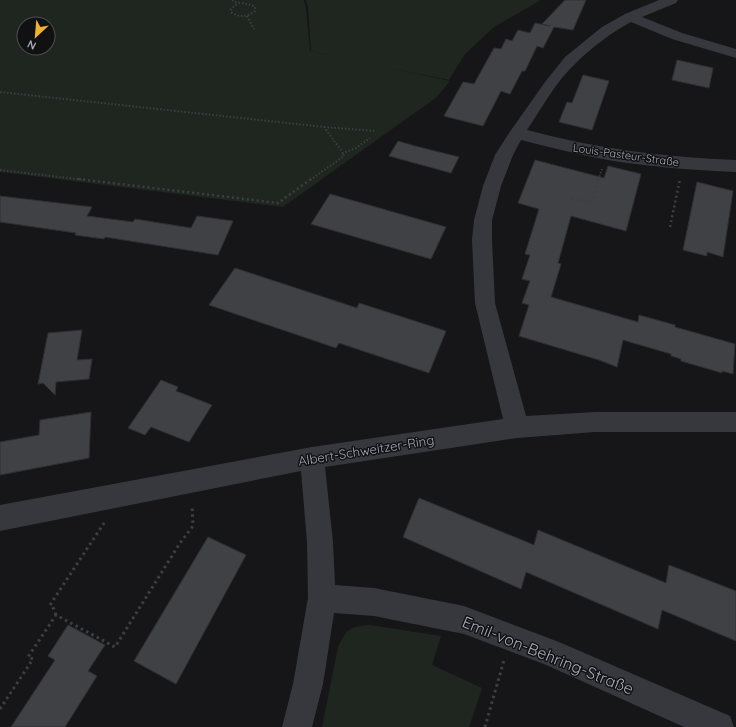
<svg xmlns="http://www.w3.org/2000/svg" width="736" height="727" viewBox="0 0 736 727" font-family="Quicksand,sans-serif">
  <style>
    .green { fill: #1e261f; fill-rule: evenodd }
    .building { fill: #404145; stroke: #303034 }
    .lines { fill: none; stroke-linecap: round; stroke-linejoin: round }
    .path-far2 { stroke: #3d3f44; stroke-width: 2; stroke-dasharray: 1.5 2; stroke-linecap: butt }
    .path-far1 { stroke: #3d3f44; stroke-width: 2.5; stroke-dasharray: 2 3; stroke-linecap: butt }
    .path { stroke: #3d3f44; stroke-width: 3; stroke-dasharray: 2.5 3.5; stroke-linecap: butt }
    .minor { fill: #37383d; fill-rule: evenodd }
    .labels { text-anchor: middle; stroke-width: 3; stroke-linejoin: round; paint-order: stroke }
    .far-street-label { font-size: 11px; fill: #a8adb8; stroke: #111113 }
    .street-label { font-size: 13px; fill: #a8adb8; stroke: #111113 }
    .near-street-label { font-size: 16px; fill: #a8adb8; stroke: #111113 }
  </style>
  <rect width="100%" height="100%" fill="#161618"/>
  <g class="green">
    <path d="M0,0H304L306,8L310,51L345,59L311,51L308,8L306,0H541L494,27L465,54L449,80L385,67L450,81L437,97L283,207L0,172ZM24,24H48V48H24Z"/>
    <path d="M370,625L441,636L432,665L482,688L469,727H322L338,647C347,628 350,627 370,625Z"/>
  </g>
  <g class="building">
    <path d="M565,0H586L573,30L554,27L543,48L537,46L525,71H522L510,94L501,91L483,126L444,116L463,82L474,84L494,48L501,49L506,39L512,41L518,30L530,33L535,23L550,26L542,24Z"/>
    <path d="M677,60L713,68L709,88L672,80Z"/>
    <path d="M583,75L609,81L592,130L559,122L567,102L572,103Z"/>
    <path d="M398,141L415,146L459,157L451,173L389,156Z"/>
    <path d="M535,160L604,178L608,166L641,174L626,231L571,216L558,263L561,264L551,297L638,322L639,315L675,325V327L735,344L733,374L722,371V373L681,361V359L671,356V354L623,340L617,367L599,360L519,336L529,305L522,303L530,281L522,279L530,255L525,254L539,209L518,203Z"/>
    <path d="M697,182L733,191L723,257L707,252V256L683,250Z"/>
    <path d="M330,194L446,227L431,259L311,224Z"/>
    <path d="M0,196L92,207L87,216L133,222L135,219L191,228L197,216L233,221L218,255L105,237L104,239L75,235L76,233L0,222Z"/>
    <path d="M235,268L357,308L359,303L446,331L429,373L339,343L336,348L209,305Z"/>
    <path d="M82,330L77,360L92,359L89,379L56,382L55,395L43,383L38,384L48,333Z"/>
    <path d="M161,380L178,387L176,391L212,405L189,442L151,427L145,435L128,428Z"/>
    <path d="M91,412L89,458L0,475V442L39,435L40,420Z"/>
    <path d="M419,498L534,545L538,530L666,583L669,565L736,591V641L662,610L658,629L526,572L521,589L403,537Z"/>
    <path d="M208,537L246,555L176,684L134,661Z"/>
    <path d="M68,625L105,645L88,671L97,676L65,727H11L55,660L48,656Z"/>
  </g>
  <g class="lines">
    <g class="path-far2">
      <path d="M232,0C239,5 247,2 255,7V11C247,17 239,18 231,12V9L237,4"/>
      <path d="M247,16L254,29"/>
      <path d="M0,92L324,127L343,153L356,148L370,138"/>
      <path d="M324,127L376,131"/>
      <path d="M0,170L86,180"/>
      <path d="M310,180L344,156L343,153"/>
      <path d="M598,180L602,169"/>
    </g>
    <g class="path-far1">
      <path d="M78,179L278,203L311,179"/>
      <path d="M572,198L591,203L599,179"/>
      <path d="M670,227L680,179"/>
    </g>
    <g class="path">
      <path d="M56,615L54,609L50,605L104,523"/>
      <path d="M0,709L33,659L28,657L56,615L115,647L180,543L193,526L192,505"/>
      <path d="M485,727L504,660"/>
    </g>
    <path class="minor" d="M659,0H678L676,3L642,17L682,33L736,49V58L672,39L631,22C611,33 592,47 576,63C556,81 542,108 527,130C596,149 665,157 736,160V172C693,170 650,167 608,160C579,155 550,147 521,140L513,155L501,186L492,220V240L495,303L526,416L595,412H736V432H595L517,438L325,467L333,542L335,585L374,588L464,606L559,642L730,716L734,727H684L544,664L464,634L374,616L334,613L323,684L312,727H282L293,684L308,598L307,542L301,471L0,531V505L312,447L503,419L475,303L472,240L474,220L483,186L495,155L509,133L545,82L565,57L602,27L625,14Z"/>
  </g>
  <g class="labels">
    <g class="far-street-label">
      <text transform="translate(626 155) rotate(8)" y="4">Louis-Pasteur-Straße</text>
    </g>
    <g class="street-label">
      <text transform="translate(366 450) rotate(-9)" y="5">Albert-Schweitzer-Ring</text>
    </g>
    <g class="near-street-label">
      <text transform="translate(548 655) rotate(22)" y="6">Emil-von-Behring-Straße</text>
    </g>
  </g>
  <g transform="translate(36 36) rotate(206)"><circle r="19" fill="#111113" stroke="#4d4f55"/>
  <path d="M0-3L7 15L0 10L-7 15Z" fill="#f2b134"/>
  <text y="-6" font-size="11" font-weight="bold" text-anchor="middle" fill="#a8adb8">N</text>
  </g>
</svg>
